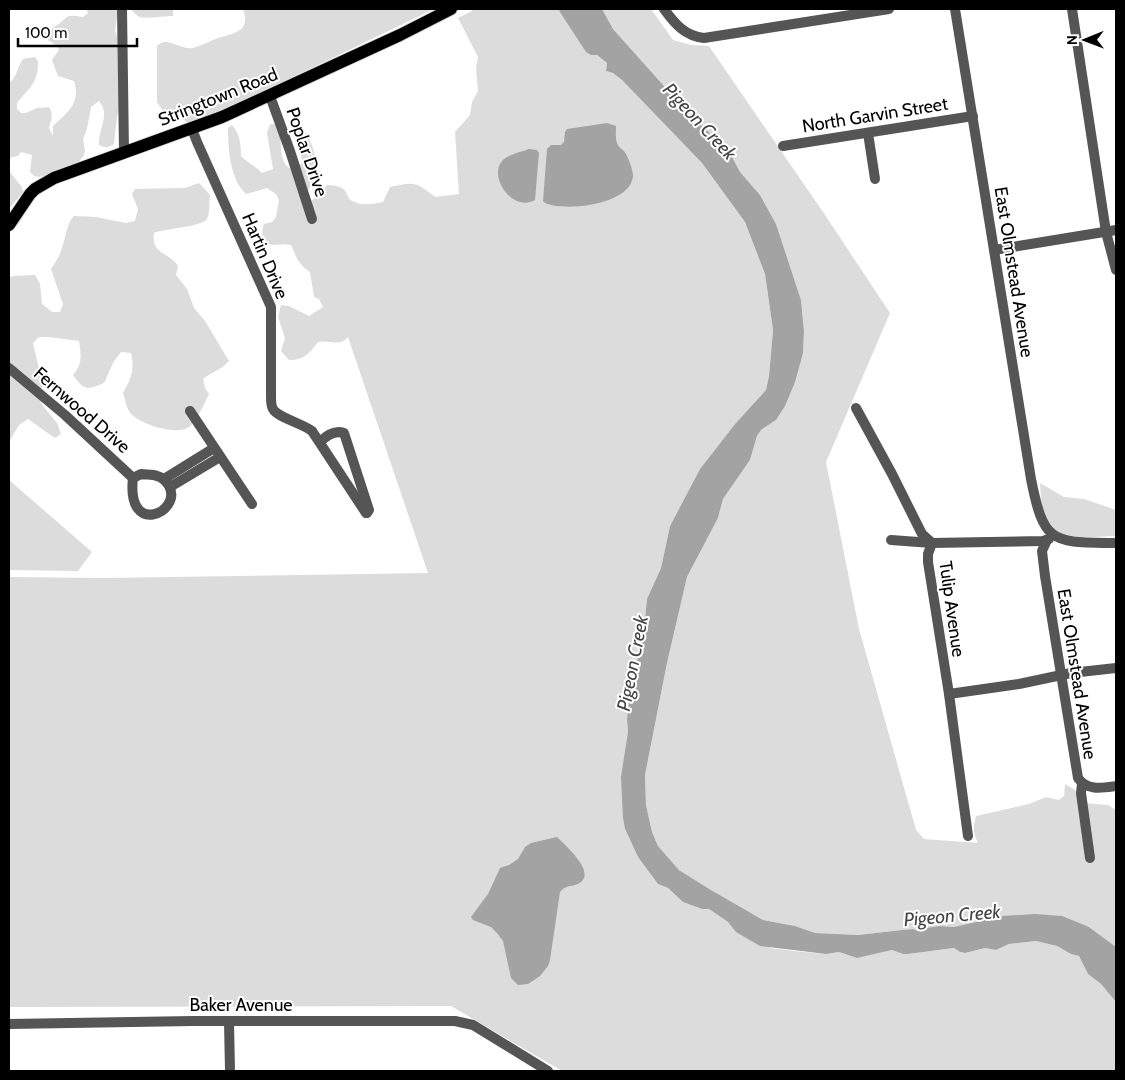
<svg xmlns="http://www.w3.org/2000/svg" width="1125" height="1080" viewBox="0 0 1125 1080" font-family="Cabin,sans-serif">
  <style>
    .green { fill: #dcdcdc }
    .water { fill: #a3a3a3 }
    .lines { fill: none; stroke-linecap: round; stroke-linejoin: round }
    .major-casing { stroke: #dbdbdb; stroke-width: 14 }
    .minor { stroke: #555; stroke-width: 10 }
    .major { stroke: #000; stroke-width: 12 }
    .labels { text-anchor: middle; stroke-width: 4; stroke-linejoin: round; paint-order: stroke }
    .street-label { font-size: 18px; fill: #000; stroke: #fff }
    .water-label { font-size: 19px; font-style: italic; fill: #444; stroke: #fff }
  </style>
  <rect width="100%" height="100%" fill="#fff"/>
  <g class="green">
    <path d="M86,9H118L115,31L119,42L122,101L117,117L114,144C108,148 105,148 99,145C98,129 111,115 99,101L91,107L87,129L83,139L85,150L84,155L76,166L61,172L39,177L34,176L30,172L32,155L21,152L18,156L9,158V83C17,78 17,67 23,59L35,57L38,61C39,82 29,88 17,103V109L21,113H26L37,108L49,107C54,114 51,120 49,128L53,136V126C68,112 81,103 74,81L58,76L52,60L59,50L56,45L46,39L44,33C48,29 50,30 54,27C69,19 62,13 83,17L88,13Z"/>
    <path d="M131,9H168L173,10V16C168,16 142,19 140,17C136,16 133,11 131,9Z"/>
    <path d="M243,9H434L210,117L188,123L175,113L163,111L157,102V46C166,35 180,50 193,48C201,46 210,41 218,38C235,33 251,31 243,9Z"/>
    <path d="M472,9H558L591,55H597L607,63L606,71L613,73L622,80L702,163L745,222L765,274L773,330L769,376L766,390L735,424L700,469L670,526L661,568L647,599L644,629L627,719L628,732L623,818L625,829L638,857L658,884L668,888L683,902L702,909H709L728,922L736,932L771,948L794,951L826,954L839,952L857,958L892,950L903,954H908L955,948L960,952L965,953L985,948L996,950L1009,944L1036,941L1057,946L1071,954L1079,956L1088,974L1101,984L1116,1002V1071H562L451,1006L9,1007V577L105,578L428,573L348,337C340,347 329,340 318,342C309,354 304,360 289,360L281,351L285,338L278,317L281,305L289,306L309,316L323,307L319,299L314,297L310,272C299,265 296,257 291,245C282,243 276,246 267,244C262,237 261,233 264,224L272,222L276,217L279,200L276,194L267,188L246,194C230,179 228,149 228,128L232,125C240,134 241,145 241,156C248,163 255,166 262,173L273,169L267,133L270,124H277C285,140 275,162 293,170L302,163L298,132H305C311,138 319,164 317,174C315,182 307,191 302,198L308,203L317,197L327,185C354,186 341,197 355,202C362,206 375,204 383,202L390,187C414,182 415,181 435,197L459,194L455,132L470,115L472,102L478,91L476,68L478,57L458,18L472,11Z"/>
    <path d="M602,9H651L673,40L691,45L709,46L825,215L890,313L826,462L859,629L916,830L924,839L978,843C973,833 973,828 976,816L1029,804L1046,797L1059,800L1064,796L1065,784L1075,790L1084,803L1108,805L1116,810V947L1089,927L1076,923L1002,916L954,927L940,926L925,928L918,931L913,929L902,930L858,935L814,933L795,926L763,920L711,890L679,870L658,846L652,832L646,805L645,775L667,663L687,577L718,518L723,499L750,460L757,436L761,430L776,420L803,353L804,331L801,300L776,224L760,195L740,172L731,155L672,95L613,29Z"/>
    <path d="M9,171L22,187L23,192L9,209Z"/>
    <path d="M199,183L210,195C209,202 210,213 207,219C202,227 166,228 154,233C151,255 168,251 178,266L176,275L187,289L194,308L205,321L229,361C221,370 212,372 203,379L205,388L209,394C205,402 196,423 189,427C176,436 137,424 129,411C126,406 125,398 123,393C131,379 135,369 131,353L121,352L114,361L104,383C87,390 85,391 73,375C83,364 81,355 79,341L49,337H39L33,343L43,386C33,401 48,410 56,422C59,425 59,430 61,434L55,438L28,419L19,425L9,442V278L13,276L35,275L40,284L42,304L52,312H60L63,304L51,269C55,263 59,257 61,251C65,241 67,222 74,216L96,217L126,223L135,221L138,209L132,194L135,189L185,188Z"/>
    <path d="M9,480L92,552L78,571L9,570Z"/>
    <path d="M1040,483L1064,497L1084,499L1116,510V536C1096,536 1059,543 1047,521C1041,510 1041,495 1040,483Z"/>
  </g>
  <g class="water">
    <path d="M558,9H602L613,29L672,95L731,155L740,172L760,195L776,224L801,300L804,331L803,353L795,382L785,406L776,420L761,430L757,436L750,460L723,499L718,518L687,577L667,663L645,775L646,805L652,832L658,846L679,870L711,890L763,920L795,926L815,933L858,935L902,930L913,929L918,931L925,928L940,926L954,927L1002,916L1035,914L1062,916L1089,927L1116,947V1002L1101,984L1088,974L1079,956L1071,954L1057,946L1036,941L1009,944L996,950L985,948L965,953L960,952L954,948L908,954H903L892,950L857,958L839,952L826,954L760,946L736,932L728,922L709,909H702L683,902L668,888L658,884L638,857L625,829L623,818L621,777L628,732L627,719L630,694L644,629L647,599L661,568L670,526L700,469L735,424L766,390L769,376L773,330L765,274L745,222L702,163L622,80L613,73L606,71L607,63L597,55H591L586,52Z"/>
    <path d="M607,123L616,126C616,132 615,140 618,145C620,148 622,149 624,151C628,156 633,170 633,176C631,205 565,212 545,203L543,201L547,149L551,145H561L564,142L565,132L567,129Z"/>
    <path d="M529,149L537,150L539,153L535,200C512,213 487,175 503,160C509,154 521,152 529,149Z"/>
    <path d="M557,837C565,845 595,871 581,882C574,888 567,883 560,892L550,960L548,966L540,976L528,984L518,985L511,978L503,941L497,933L491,927L473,920L471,917L488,894L500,868L509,865L518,859L525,847L531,843Z"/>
  </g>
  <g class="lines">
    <g class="major-casing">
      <path id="major" d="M9,225L30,194L35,189L54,178L222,117L400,35L451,9"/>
    </g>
    <g class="minor">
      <path d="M122,9L124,152"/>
      <path d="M664,9C675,24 685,36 704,38L889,9"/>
      <path d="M955,9L1031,479C1044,545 1052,542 1116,543"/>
      <path d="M1072,9L1106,232L1116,270"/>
      <path d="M270,96L290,151L312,219"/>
      <path d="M192,129L197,142L271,307V397C271,401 271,406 273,409C277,417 303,424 312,431L366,513"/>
      <path d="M868,133L875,179"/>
      <path d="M783,146L973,116"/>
      <path d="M994,250L1116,230"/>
      <path d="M9,368L65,415L133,478"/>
      <path d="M856,408L892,474L922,534L932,543L928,554V562L949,694L968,836"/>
      <path d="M190,411L252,504"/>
      <path d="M320,442C327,435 335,430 344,433L369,510L367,513"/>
      <path d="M141,474C146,475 152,474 157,476C162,477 166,481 169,486C183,512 126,538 133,478Z"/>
      <path d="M164,479L214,448"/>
      <path d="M170,487L220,457"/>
      <path d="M891,540L932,543L1043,541L1049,539"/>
      <path d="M1047,540L1042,551L1045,576L1078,778C1087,791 1102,788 1116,786"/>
      <path d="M949,694L1019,684L1071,673L1116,668"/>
      <path d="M1082,784L1081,793L1090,858"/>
      <path d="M229,1022L230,1071"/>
      <path d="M9,1024L193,1021H455L473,1025L548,1071"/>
    </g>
    <use href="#major" class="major"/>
  </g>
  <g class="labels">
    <g class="street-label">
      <text transform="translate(218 97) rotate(-22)" y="6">Stringtown Road</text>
      <text transform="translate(875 115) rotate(-9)" y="6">North Garvin Street</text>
      <text transform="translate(307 152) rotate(71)" y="6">Poplar Drive</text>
      <text transform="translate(265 256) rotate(67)" y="6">Hartin Drive</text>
      <text transform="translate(1014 272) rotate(81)" y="6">East Olmstead Avenue</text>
      <text transform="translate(82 410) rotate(41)" y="6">Fernwood Drive</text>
      <text transform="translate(952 609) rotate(82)" y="6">Tulip Avenue</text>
      <text transform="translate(1077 674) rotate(81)" y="6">East Olmstead Avenue</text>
      <text x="241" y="1011">Baker Avenue</text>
    </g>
    <g class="water-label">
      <text transform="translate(700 121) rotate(47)" y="7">Pigeon Creek</text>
      <text transform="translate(632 663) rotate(-79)" y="7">Pigeon Creek</text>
      <text transform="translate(952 915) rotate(-5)" y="7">Pigeon Creek</text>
    </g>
  </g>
  <rect width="1125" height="1080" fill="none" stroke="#000000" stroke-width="20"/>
  <g transform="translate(1085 40) rotate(269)" stroke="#ffffff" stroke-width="4" paint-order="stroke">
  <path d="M0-4L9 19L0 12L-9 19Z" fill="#000000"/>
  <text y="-8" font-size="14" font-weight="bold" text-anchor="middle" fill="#000000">N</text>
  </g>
  <path d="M18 38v8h119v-8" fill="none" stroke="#000000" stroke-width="2.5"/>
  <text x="25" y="38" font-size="15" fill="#000000" stroke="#ffffff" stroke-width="4" paint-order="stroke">100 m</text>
</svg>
